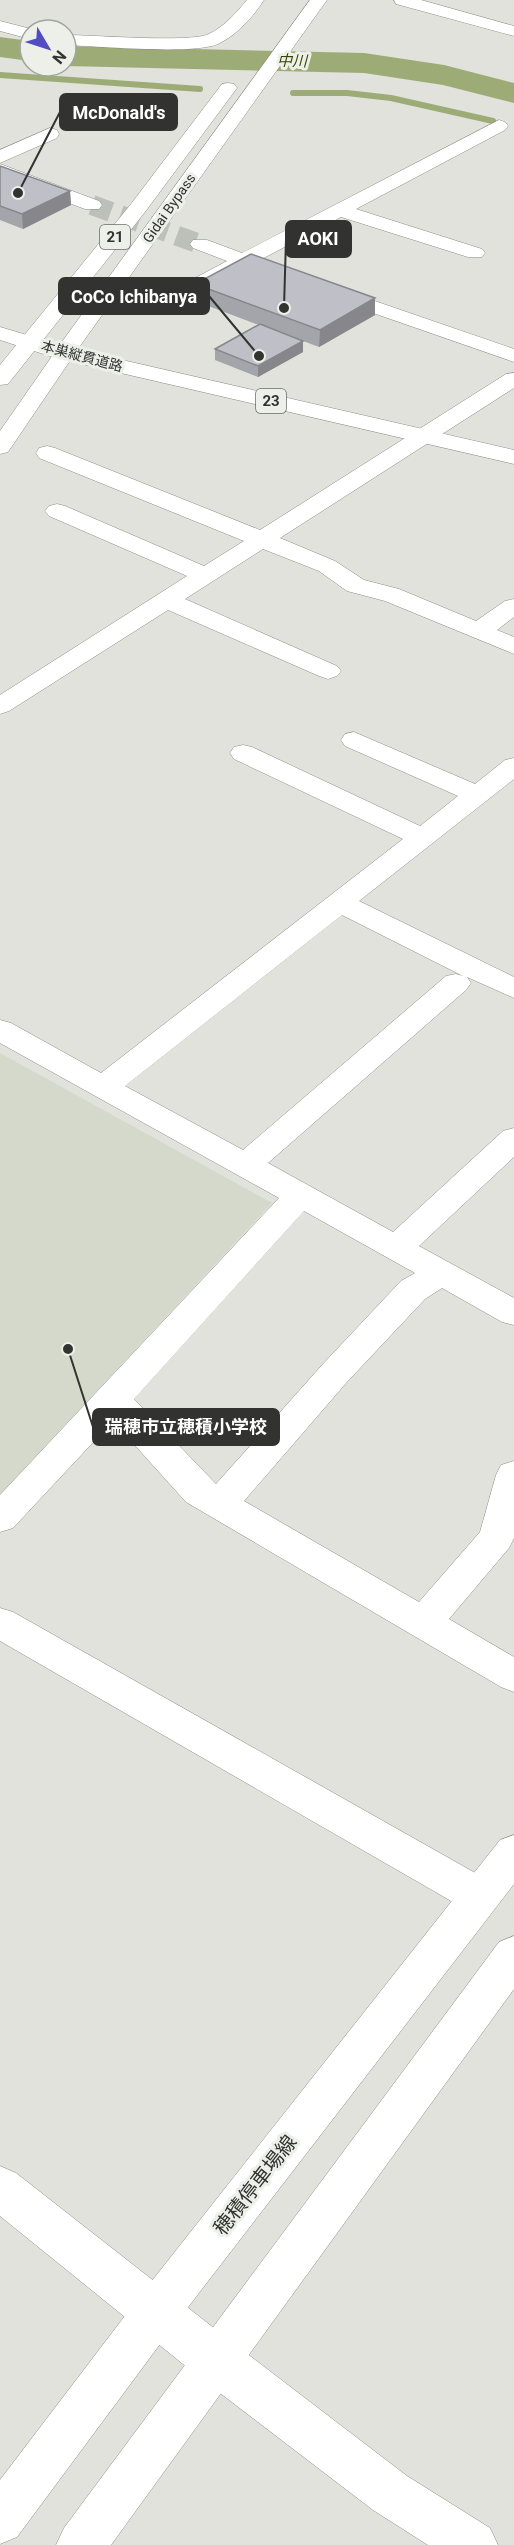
<svg xmlns="http://www.w3.org/2000/svg" width="514" height="2545" viewBox="0 0 514 2545" font-family="Roboto,'Noto Sans JP',sans-serif">
  <style>
    .built { fill: #d5d9cb }
    .lines { fill: none; stroke-linecap: round; stroke-linejoin: round }
    .stream { stroke: #9dac76; stroke-width: 6 }
    .river { fill: #9dac76; fill-rule: evenodd }
    .minor-tunnel { stroke: #bdbfb9; stroke-width: 20; stroke-dasharray: 20 10; stroke-linecap: butt }
    .minor-casing { stroke: #8c8e88; stroke-width: 1 }
    .secondary-casing { stroke: #8c8e88; stroke-width: 1 }
    .primary-casing { stroke: #8c8e88; stroke-width: 1 }
    .trunk-casing { stroke: #8c8e88; stroke-width: 1 }
    .minor { fill: #fff; fill-rule: evenodd }
    .secondary { fill: #fff; fill-rule: evenodd }
    .primary { fill: #fff; fill-rule: evenodd }
    .trunk { fill: #fff; fill-rule: evenodd }
    .wall { fill: #a4a5ab }
    .shaded-wall { fill: #86868b }
    .building { fill: #bfc0c7; stroke: #86868b; stroke-width: 1.5 }
    .labels { text-anchor: middle; stroke-width: 6; stroke-linejoin: round; paint-order: stroke }
    .far-street-label { font-size: 14px; fill: #323330; stroke: #edf0e8 }
    .far-water-label { font-size: 15px; font-style: italic; fill: #384402; stroke: #edf0e8 }
    .shield { fill: #edf0e8; stroke: #6a6c67; stroke-width: 1.5 }
    .shield-label { font-size: 15px; font-weight: bold; fill: #323330 }
    .near-street-label { font-size: 20px; fill: #323330; stroke: #edf0e8 }
    .leader { fill: none; stroke: #323330; stroke-width: 2 }
    .callout-dot { fill: #323330; stroke: #edf0e8; stroke-width: 2 }
    .callout { fill: #323330; stroke: #323330; stroke-width: 2 }
    .callout-label { font-size: 18px; text-anchor: middle; font-weight: bold; fill: #fff }
  </style>
  <rect width="100%" height="100%" fill="#e0e2db"/>
  <path class="built" d="M0,1053L272,1203L0,1495Z"/>
  <g class="lines">
    <g class="stream">
      <path d="M0,75L200,89"/>
      <path d="M293,93H347L391,98L493,121"/>
    </g>
    <g class="river">
      <path d="M0,37L30,41V61L0,57Z"/>
      <path d="M66,46L364,53L444,65L514,83V103L443,85L364,73L66,66Z"/>
    </g>
    <path class="minor-tunnel" d="M92,205L200,244"/>
    <g class="minor-casing">
      <g id="minor">
        <path d="M247,0H264C253,17 237,35 218,44C193,55 97,46 66,45V35C92,35 192,43 209,34C225,26 236,13 247,0Z"/>
        <path d="M394,0H421L514,26V36L396,4Z"/>
        <path d="M0,21L35,30H30V39L0,31Z"/>
        <path d="M499,120L505,122L508,126L505,130L356,209L482,249L485,253L482,257H468L341,217L260,260L267,266L264,270L257,272L244,268L181,301L174,303L167,301L164,297L167,293L227,261L193,248L190,244L193,240H207L242,253Z"/>
        <path d="M50,128L57,130L59,134L57,138L0,163V150Z"/>
        <path d="M0,164L99,201L102,205L99,209H85L0,177Z"/>
        <path d="M334,287L514,349V362L327,297L324,293L327,289Z"/>
        <path d="M514,373V388L280,538L335,561L364,580L399,589L476,621L505,601L514,599V617L497,630L514,637V654L385,601L347,591L319,571L263,549L185,599L337,666L341,671L337,676L328,679L319,676L168,610L9,711L0,714V695L187,576L49,516L45,511L49,506L57,504L65,506L204,566L244,541L39,458L36,453L39,448L47,446L55,448L260,530L506,374Z"/>
        <path d="M354,732L475,784L505,760L514,758V779L359,901L514,977V998L467,977L471,983L466,990L268,1163L393,1232L503,1131L514,1128V1157L419,1246L514,1298V1325L502,1322L442,1288L425,1299L347,1382L244,1501L419,1602L480,1532L496,1475L501,1465L514,1461V1538L509,1548L449,1619L514,1657V1692L501,1687L186,1502L113,1421L13,1528L0,1532V1495L279,1198L0,1043V1020L11,1023L101,1073L403,839L234,759L230,753L234,747L243,745L252,747L420,826L458,796L345,746L341,740L345,734ZM342,915L463,976L456,974L446,976L243,1150L125,1086ZM304,1211L415,1273L401,1281L323,1364L216,1484L134,1399Z"/>
        <path d="M0,1608L13,1612L493,1883L499,1896L493,1909L479,1914L465,1909L0,1641Z"/>
        <path d="M0,2166L16,2173L233,2343L407,2476L490,2528L498,2545H428L373,2510L199,2377L0,2216Z"/>
      </g>
    </g>
    <g class="secondary-casing">
      <g id="secondary">
        <path d="M514,1835V1884L172,2328L17,2537L0,2544V2480L140,2296L500,1840Z"/>
        <path d="M514,1936V1989L111,2545H56L64,2528L499,1942Z"/>
      </g>
    </g>
    <g class="primary-casing">
      <path id="primary" d="M0,327L70,348L514,450V464L56,358L0,340Z"/>
    </g>
    <g class="trunk-casing">
      <g id="trunk">
        <path d="M310,0H327L80,346L8,452L0,454V431L64,339Z"/>
        <path d="M228,83L234,84L237,88L145,212L8,384L0,385V365L131,204L222,84Z"/>
      </g>
    </g>
    <use href="#minor" class="minor"/>
    <use href="#secondary" class="secondary"/>
    <use href="#primary" class="primary"/>
    <use href="#trunk" class="trunk"/>
  </g>
  <g class="wall">
    <path d="M0,166L70,191L71,205L23,229L0,220Z"/>
    <path d="M195,284L375,298V315L319,347L303,341V352L258,377L215,360V349L259,325L195,301Z"/>
  </g>
  <g class="shaded-wall">
    <path d="M70,191L71,205L23,229L22,214Z"/>
    <path d="M375,298V315L319,347L320,330Z"/>
    <path d="M303,341V352L258,377V366Z"/>
  </g>
  <g class="building">
    <path d="M0,166L70,191L22,214L0,206Z"/>
    <path d="M251,254L375,298L320,330L195,284Z"/>
    <path d="M260,324L303,341L258,366L215,349Z"/>
  </g>
  <g class="labels">
    <g class="far-street-label">
      <text transform="translate(169 208) rotate(-55)" y="5">Gidai Bypass</text>
      <text transform="translate(82 356) rotate(15)" y="5">本巣縦貫道路</text>
    </g>
    <g class="far-water-label">
      <text transform="translate(292 61) rotate(1)" y="5">中川</text>
    </g>
    <g class="shield">
      <rect x="100" y="225" width="30" height="24" rx="4.5"/>
      <rect x="256" y="389" width="30" height="24" rx="4.5"/>
    </g>
    <g class="shield-label">
      <text x="115" y="242">21</text>
      <text x="271" y="406">23</text>
    </g>
    <g class="near-street-label">
      <text transform="translate(255 2185) rotate(-52)" y="7">穂積停車場線</text>
    </g>
  </g>
  <path class="leader" d="M18 193L60 112M284 308L286 239M259 356L209 296M68 1349L93 1427"/>
  <g class="callout-dot">
    <circle cx="18" cy="193" r="6"/>
    <circle cx="284" cy="308" r="6"/>
    <circle cx="259" cy="356" r="6"/>
    <circle cx="68" cy="1349" r="6"/>
  </g>
  <g class="callout">
    <rect x="60" y="94" width="117" height="36" rx="6"/>
    <rect x="286" y="221" width="65" height="36" rx="6"/>
    <rect x="59" y="278" width="150" height="36" rx="6"/>
    <rect x="93" y="1409" width="186" height="36" rx="6"/>
  </g>
  <g class="callout-label">
    <text x="119" y="119">McDonald's</text>
    <text x="318" y="245">AOKI</text>
    <text x="134" y="303">CoCo Ichibanya</text>
    <text x="186" y="1433">瑞穂市立穂積小学校</text>
  </g>
  <g transform="translate(48 48) rotate(129)"><circle r="28" fill="#edf0e8" stroke="#a2a49e" stroke-width="1.5"/>
  <path d="M0-4.5L10 22L0 15L-10 22Z" fill="#524cc3"/>
  <text y="-9" font-size="16" font-weight="bold" text-anchor="middle" fill="#323330">N</text>
  </g>
</svg>
